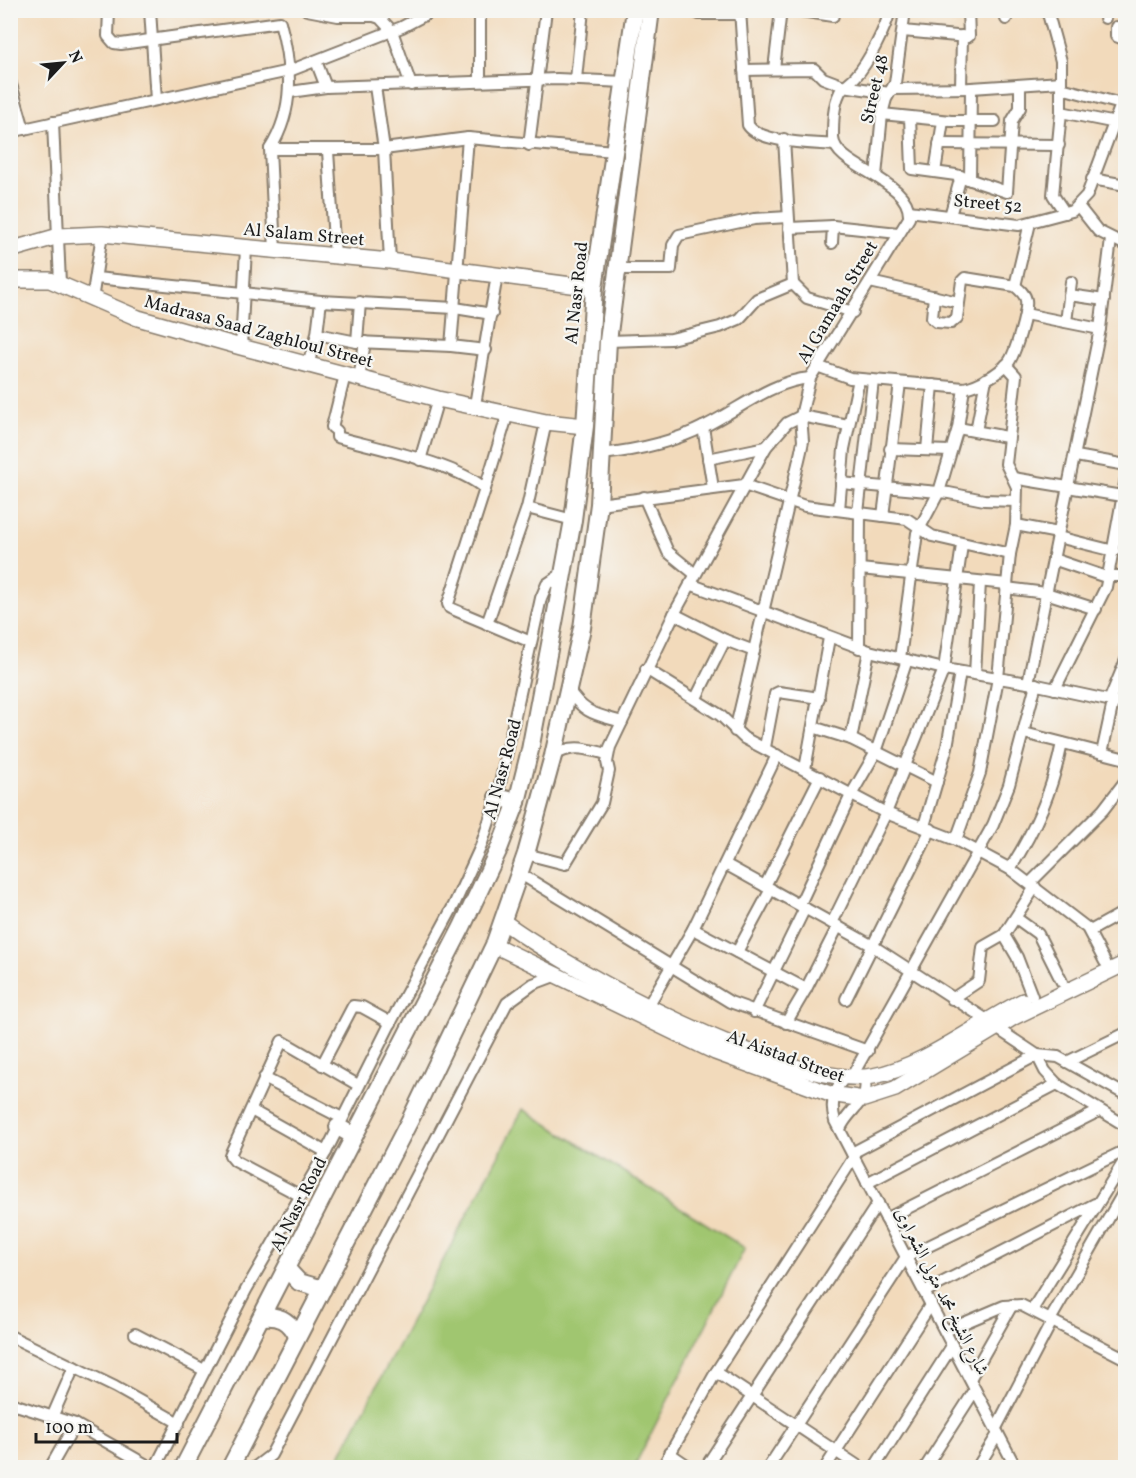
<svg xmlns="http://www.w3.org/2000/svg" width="1136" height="1478" viewBox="0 0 1136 1478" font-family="Vollkorn,Amiri,serif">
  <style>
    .pitch { fill: #a0c670; stroke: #5e7146; stroke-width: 1.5 }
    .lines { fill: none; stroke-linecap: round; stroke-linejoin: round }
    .street-casing { stroke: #877b6c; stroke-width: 14 }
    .secondary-casing { stroke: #877b6c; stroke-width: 18 }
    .primary-casing { stroke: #877b6c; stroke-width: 20 }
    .street { stroke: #fff; stroke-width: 10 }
    .secondary { stroke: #fff; stroke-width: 15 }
    .primary { stroke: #fff; stroke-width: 16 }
    .labels { text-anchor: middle; stroke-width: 4.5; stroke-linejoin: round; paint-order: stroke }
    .street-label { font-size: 18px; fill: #1c1c1c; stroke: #f6f6f2 }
  </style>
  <rect width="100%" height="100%" fill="#f6f6f2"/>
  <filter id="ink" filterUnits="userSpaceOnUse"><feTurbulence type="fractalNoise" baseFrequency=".0167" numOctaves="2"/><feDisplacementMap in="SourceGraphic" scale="12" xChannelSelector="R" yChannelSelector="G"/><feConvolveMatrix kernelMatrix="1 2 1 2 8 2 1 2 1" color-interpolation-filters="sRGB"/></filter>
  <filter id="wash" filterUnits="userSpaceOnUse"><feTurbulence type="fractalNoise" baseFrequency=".008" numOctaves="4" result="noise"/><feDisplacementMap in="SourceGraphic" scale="24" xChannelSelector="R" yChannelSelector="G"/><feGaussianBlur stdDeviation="1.35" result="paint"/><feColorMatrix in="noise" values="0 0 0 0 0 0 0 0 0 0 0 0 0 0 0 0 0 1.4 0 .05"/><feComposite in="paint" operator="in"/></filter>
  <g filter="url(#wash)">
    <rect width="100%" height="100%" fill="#f2dabb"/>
    <path class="pitch" d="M523,1109L745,1248L634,1467H339L335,1465Z"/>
  </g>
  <g filter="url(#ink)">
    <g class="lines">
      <g class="street-casing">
        <g id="street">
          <path d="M109,10L108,36L114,43L121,44L280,22C292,66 295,109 270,149"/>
          <path d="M150,10L156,100"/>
          <path d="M307,10L338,16H374L380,18L392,31L411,85"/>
          <path d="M692,10L699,14H739"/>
          <path d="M740,10L748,125C759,143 813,143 834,145"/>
          <path d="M795,10L833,16"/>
          <path d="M1005,10L1006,19"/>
          <path d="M1047,10L1061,61V112L1053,195L1065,213"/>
          <path d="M1105,18V10"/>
          <path d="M1116,27V36L1126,40"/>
          <path d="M903,31L967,37L969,36L968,10"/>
          <path d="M316,61L326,87L557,79L625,82"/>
          <path d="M774,69L781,10"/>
          <path d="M744,70L814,69L823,78L844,86L889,93"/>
          <path d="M576,79L583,10"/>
          <path d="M10,81L24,129"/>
          <path d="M480,81V10"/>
          <path d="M375,86L384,149L390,261"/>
          <path d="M961,88L962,36"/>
          <path d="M1061,88L1125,105"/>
          <path d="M893,89L971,88L1061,82"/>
          <path d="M290,92L326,87"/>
          <path d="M1061,112L1126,125"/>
          <path d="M882,114L951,121H995"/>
          <path d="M910,117L912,169L956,175L1007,192L1012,121L1020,108V86"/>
          <path d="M53,122L60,283"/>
          <path d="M10,132L289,71L402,27L434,10"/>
          <path d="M939,144L1059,145"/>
          <path d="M529,145L546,10"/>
          <path d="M328,151L335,256"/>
          <path d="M935,172L943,121"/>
          <path d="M876,176L882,114L886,99L895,83L905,10"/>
          <path d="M1092,179L1126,185"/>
          <path d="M970,180L971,88"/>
          <path d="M1079,207L1098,231L1126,245"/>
          <path d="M909,211L1019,225L1072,211L1087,195L1126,91"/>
          <path d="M950,216L961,176"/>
          <path d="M789,228L833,226L898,233"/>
          <path d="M832,243L833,226"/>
          <path d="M275,251L270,149H384L468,138"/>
          <path d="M618,269H671L673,245L679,235L754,219L788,217"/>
          <path d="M96,278L321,301L455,308L492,314"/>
          <path d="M870,282L958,302"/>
          <path d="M793,284L807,298L853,312"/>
          <path d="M1015,286L1030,223"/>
          <path d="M1069,295L1104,300"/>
          <path d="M92,300L102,234"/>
          <path d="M360,302L357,342L451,346"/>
          <path d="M1025,314L1100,329"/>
          <path d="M1066,322L1071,282"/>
          <path d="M317,334L357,342"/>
          <path d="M608,341L671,339L720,327L739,319L757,299L793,284L784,139"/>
          <path d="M241,347L246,248"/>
          <path d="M486,350L451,346L468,138L614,151"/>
          <path d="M308,365L317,334L321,301"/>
          <path d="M817,366L850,378L964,388C979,385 998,374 1008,363C1015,355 1028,311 1026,300C1025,294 1020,290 1015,286L965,278L962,281L957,318L951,323L937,322L932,318L934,296"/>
          <path d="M345,375L332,427L337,431V437C376,448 456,463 485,489L448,604L450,608L531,642"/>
          <path d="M359,379L365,342"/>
          <path d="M475,405L497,275"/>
          <path d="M703,427L713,488"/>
          <path d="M958,428L1007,437"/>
          <path d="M976,431L986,379"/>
          <path d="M890,449L950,451"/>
          <path d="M927,450L933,385"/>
          <path d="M602,454C638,450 672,443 705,426C738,410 772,381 810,378"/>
          <path d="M1076,456L1126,465"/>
          <path d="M708,459L766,447"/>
          <path d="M420,460L438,399"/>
          <path d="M1013,478L1122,496"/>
          <path d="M841,483L949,493L984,500L1016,501"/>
          <path d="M485,489L508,413"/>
          <path d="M644,497L668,552L695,574"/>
          <path d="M599,504L744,485L805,506L907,519L932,536L1010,554"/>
          <path d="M527,508L573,520"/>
          <path d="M839,510L844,449L859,379"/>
          <path d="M858,513L873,381"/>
          <path d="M883,516L900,383"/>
          <path d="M1016,525L1058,533"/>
          <path d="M1058,537L1114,551"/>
          <path d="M1053,559L1103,576H1126"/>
          <path d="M860,569L1007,584"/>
          <path d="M690,584L869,651L944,669L1028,683L1126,704"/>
          <path d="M1006,588L1046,593L1096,609"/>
          <path d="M674,614L725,640L754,651"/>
          <path d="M487,624L527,508L546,422"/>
          <path d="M859,648L860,513"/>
          <path d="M900,658L917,533L939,492L958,428L964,388"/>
          <path d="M646,669L720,715L744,738L886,813L956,840L1010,869L1087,928L1105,962"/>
          <path d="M975,674L980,582"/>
          <path d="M1028,683L1100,329L1111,239"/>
          <path d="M568,689C584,714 595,714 622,722"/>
          <path d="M1055,689L1106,587L1126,478"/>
          <path d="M696,698L725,640"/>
          <path d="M1109,701L1126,660"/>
          <path d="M813,727L851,739L937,782"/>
          <path d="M735,731L801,451L803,441L801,416L810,378L909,218C912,179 835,168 833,138C833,123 833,106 840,92C844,85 851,82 856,76C868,63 886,28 890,10"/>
          <path d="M1024,733L1126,759"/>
          <path d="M851,739L869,651"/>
          <path d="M765,747L775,694L779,692L819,698"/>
          <path d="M1102,753L1113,702"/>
          <path d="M553,756C572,743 587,749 607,754"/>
          <path d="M805,769L829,638"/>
          <path d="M924,826L947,747L960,672"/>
          <path d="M956,840L980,773L998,678L1010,554L1016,525L1017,487L1006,464L1016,376L1006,365"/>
          <path d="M526,854L565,864L602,803L609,771L607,762L610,747L674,614L766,447L787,423L801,416L848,425"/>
          <path d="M725,864L873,946L987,1020"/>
          <path d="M1010,869C1037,826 1052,792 1062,743"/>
          <path d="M519,873L730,1002L868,1051"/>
          <path d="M1030,883L1103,810L1126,780"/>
          <path d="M765,886L820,777"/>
          <path d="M800,904L851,795L876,752L907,660"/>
          <path d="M1016,918L1038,934L1062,982"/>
          <path d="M832,923L886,813L944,669L962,545"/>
          <path d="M693,929L806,989"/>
          <path d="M1090,931L1126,911"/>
          <path d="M1004,935L1017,957L1032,996"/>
          <path d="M737,952L771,889"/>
          <path d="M846,999L931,829"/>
          <path d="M952,999L979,981L983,947L1004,935L1035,887"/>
          <path d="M648,1006L693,929L777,755"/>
          <path d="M754,1012L805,908"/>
          <path d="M786,1023L806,989L838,926"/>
          <path d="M995,1027L1037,1055L1045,1071L1057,1084L1126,1126"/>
          <path d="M1067,1062L1126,1033"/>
          <path d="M322,1065L353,1006L362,1007L391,1023"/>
          <path d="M845,1077C833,1090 830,1104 835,1121L1016,1468"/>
          <path d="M264,1078L342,1118"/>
          <path d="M851,1078L993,825L1009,785L1036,684"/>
          <path d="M251,1110L326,1152"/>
          <path d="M840,1129C848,1109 872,1101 864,1077"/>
          <path d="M852,1153L1037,1055L1058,1057L1126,1095"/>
          <path d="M867,1183L1057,1084"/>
          <path d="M301,1196L235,1161L230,1155L282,1041L358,1085"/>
          <path d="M886,1219L1099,1111"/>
          <path d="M924,1292L1095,1204"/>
          <path d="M1032,1310L1126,1158"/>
          <path d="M1050,1320L1126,1188"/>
          <path d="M945,1331L1004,1306L1021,1305L1126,1359"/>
          <path d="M135,1334L204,1370"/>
          <path d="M10,1336L115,1387L179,1423"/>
          <path d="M716,1372L861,1468"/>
          <path d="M970,1379L1012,1305"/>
          <path d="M10,1403L75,1424L152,1468"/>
          <path d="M53,1415L74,1367"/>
          <path d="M996,1428L1052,1321"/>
          <path d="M669,1453L691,1468"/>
          <path d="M10,1464L17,1468"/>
          <path d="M50,1468L75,1424"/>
          <path d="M155,1468L246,1290L326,1152L392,1020L454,905L481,846L497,797L541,598L547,584L563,573"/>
          <path d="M254,1468L271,1455L507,1003L533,984L557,975"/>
          <path d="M662,1468L716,1372L854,1157"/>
          <path d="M705,1468L878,1203"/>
          <path d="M768,1468L906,1257L1126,1150"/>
          <path d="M825,1468L931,1304"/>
          <path d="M874,1468L952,1346"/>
          <path d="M925,1468L975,1390"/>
          <path d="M977,1468L998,1434"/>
        </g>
      </g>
      <g class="secondary-casing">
        <g id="secondary">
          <path d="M10,250L59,236L102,234L390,261L594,288"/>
          <path d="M10,280H50L138,318L241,347L438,399L546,422L585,426"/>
          <path d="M504,922C573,972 789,1091 873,1076C924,1067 976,1024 1023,1001"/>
          <path d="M494,945L715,1052L830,1094L864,1099L895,1089L1014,1017L1126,963"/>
        </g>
      </g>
      <g class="primary-casing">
        <g id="primary">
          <path d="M497,797L517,802"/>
          <path d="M338,1127L354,1136"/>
          <path d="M287,1269L299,1282L323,1289"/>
          <path d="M263,1317C279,1315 290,1321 297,1336"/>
          <path d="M183,1468L462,927L499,849L517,802L530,750L554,623L573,520L585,426L594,288L635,10"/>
          <path d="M230,1468L411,1118L494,945L526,854L553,756L582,628L599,504L608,341L651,10"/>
        </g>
      </g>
      <use href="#street" class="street"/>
      <use href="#secondary" class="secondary"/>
      <use href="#primary" class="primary"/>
    </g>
  </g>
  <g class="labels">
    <g class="street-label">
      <text transform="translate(874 89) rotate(-77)" y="6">Street 48</text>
      <text transform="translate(988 203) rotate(5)" y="6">Street 52</text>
      <text transform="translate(304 234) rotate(5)" y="6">Al Salam Street</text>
      <text transform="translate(576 293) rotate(-84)" y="6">Al Nasr Road</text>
      <text transform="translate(837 302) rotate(-59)" y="6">Al Gamaah Street</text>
      <text transform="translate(259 331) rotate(15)" y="6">Madrasa Saad Zaghloul Street</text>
      <text transform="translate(502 769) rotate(-75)" y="6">Al Nasr Road</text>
      <text transform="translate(786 1056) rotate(20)" y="6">Al Aistad Street</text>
      <text transform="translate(298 1204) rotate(-63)" y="6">Al Nasr Road</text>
      <text transform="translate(942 1291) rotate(63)" y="6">شارع الشيخ محمد متولي الشعراوى</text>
    </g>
  </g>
  <rect width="1136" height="1478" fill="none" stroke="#f6f6f2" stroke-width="36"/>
  <g transform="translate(63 63) rotate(64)" stroke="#f6f6f2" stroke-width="4.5" paint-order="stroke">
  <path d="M0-4.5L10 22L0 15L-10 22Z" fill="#1c1c1c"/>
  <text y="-9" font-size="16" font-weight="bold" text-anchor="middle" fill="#1c1c1c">N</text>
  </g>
  <path d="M36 1433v9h141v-9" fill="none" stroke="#1c1c1c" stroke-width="3"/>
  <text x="45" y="1433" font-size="18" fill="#1c1c1c" stroke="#f6f6f2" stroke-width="4.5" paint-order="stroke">100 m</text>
</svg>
